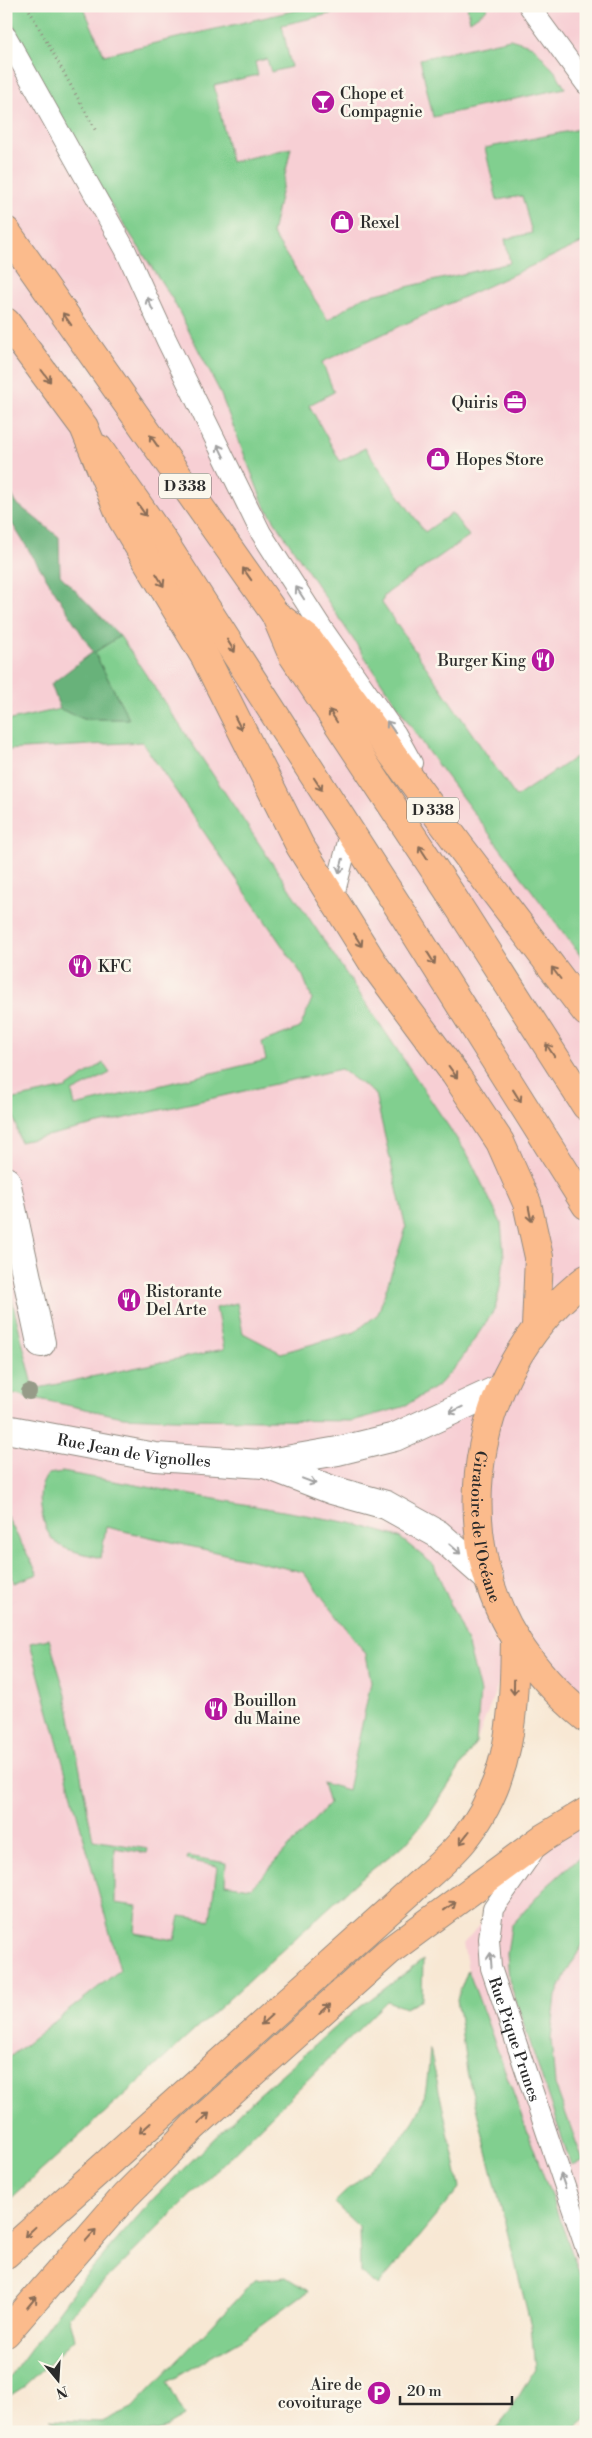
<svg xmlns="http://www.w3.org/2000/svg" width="592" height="2438" viewBox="0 0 592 2438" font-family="'Libre Bodoni',serif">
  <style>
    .built { fill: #f7cfd4 }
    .green { fill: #81cf8f; stroke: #567d5d }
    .forest { fill: #68b27a; stroke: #4a6e52 }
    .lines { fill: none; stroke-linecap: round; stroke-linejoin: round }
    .service-casing { stroke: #928a80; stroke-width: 22 }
    .minor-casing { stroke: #928a80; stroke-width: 30 }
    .primary-casing { stroke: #928a80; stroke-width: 30 }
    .trunk-casing { stroke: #928a80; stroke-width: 30 }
    .motorway-casing { stroke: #928a80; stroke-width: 30 }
    .path { stroke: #928a80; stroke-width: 3; stroke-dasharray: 1 4; stroke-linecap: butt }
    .service { stroke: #fff; stroke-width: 20 }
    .minor { stroke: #fff; stroke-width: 28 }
    .primary { stroke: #fbbb8c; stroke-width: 28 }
    .trunk { stroke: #fbbb8c; stroke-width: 28 }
    .motorway { stroke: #fbbb8c; stroke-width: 28 }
    .tree { fill: #969b88 }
    .oneway { stroke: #a0a0a0 }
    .oneway2 { stroke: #896c57 }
    .labels { text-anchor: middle; stroke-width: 5; stroke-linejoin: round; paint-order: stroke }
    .shield { fill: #fbf7ec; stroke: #696865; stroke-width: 1 }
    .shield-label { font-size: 15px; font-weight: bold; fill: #2b2b2b }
    .poi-label { font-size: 16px; fill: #2b2b2b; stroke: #fbf7ec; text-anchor: start }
    .street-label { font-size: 16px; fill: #2b2b2b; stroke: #fbf7ec }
  </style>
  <rect width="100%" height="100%" fill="#fbf7ec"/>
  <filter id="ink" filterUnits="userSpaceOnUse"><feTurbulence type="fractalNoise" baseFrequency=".02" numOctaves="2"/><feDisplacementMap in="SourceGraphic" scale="10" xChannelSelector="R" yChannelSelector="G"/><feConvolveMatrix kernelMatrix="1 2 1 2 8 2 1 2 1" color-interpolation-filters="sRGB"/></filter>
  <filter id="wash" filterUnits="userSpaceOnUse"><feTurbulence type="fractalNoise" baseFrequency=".0096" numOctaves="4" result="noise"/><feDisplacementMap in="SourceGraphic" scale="20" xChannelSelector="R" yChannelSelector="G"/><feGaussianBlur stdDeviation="1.12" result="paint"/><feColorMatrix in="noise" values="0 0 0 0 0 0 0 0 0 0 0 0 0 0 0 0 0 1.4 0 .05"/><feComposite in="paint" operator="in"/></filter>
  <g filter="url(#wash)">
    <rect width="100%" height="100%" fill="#f8e8d4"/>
    <g class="built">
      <path d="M6,6H586V1718L515,1639L476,1743L405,1844L360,1879L6,2203Z"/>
      <path d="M586,1812V2291L468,1970L463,1944L493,1909L543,1838Z"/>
    </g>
    <g class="green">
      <path d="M6,6H83L104,55L314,6H364L282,25L291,67L271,72L267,59L255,62L258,75L214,85L231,162L291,148L272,233L328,320L363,297L510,263L505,239L532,233L522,196L497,200L485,148L580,129L586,131V241L322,362L334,392L309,405L340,461L365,448L425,532L452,513L469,536L390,591L384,596L382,603L516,797L586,750V963L426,749L264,505L219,390L173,300L101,189L24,52Z"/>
      <path d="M467,6H488L486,10L470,21Z"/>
      <path d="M510,39L533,46L557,74L565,88L433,117L420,59Z"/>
      <path d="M120,636L469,1157L501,1223L504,1256L501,1283L495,1309L460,1361L439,1385L403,1407L352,1421L172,1419L123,1417L6,1392V1276L34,1389L224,1349L216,1308L237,1303L243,1333L281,1353L355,1332L378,1314L406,1228L375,1094L341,1069L20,1142L10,1100L66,1088L103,1063L110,1073L72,1092L75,1106L266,1060L262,1042L300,1028L312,999L303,976L142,742L6,750V721L60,709L84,719H129L95,654V652Z"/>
      <path d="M62,1472L351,1523L399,1537L434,1565L468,1645L480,1692L476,1743L427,1818L405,1844L360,1879L6,2203V2060L120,1970L30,1643L49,1639L66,1695L93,1840L148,1849L147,1853L115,1848V1903L137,1906L135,1933L175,1940L180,1916L210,1920L217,1866L187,1860L188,1856L226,1863L225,1884L251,1888L329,1804L323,1783L348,1790L371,1682L366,1654L303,1572L106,1527L101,1558C63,1548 47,1550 41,1507C39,1494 40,1485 48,1474Z"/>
      <path d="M6,1515L38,1574L14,1583L6,1555Z"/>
      <path d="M586,1851V1939L568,1969L556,1996L551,2039L555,2084L583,2161L571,2165L509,1980L507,1954L511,1926L544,1889Z"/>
      <path d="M6,1886L11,1929L6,1938Z"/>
      <path d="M423,1960L422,1999L405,2008L387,2001L69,2316L75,2339L25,2386L6,2398V2382L81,2281L154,2198L255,2098L344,2019Z"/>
      <path d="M468,1970L586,2291V2419L571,2432H493L510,2411L535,2369L531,2326L467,2072L457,1999Z"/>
      <path d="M430,2049L460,2187L378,2286L360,2273L359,2227L334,2203C359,2178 407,2140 420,2109C428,2091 428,2068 430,2049Z"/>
      <path d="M286,2277L308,2291L242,2339L167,2382L185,2416L157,2432H73L50,2420L102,2422L132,2408L255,2280Z"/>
    </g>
    <path class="forest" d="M6,483L16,503L59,537L60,575L120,636L95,652V654L129,719H84L60,709L51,684L93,652L6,514Z"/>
  </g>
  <g filter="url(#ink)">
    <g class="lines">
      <g class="service-casing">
        <g id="service">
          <path d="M529,6L586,84"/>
          <path d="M6,36L125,249L167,341L261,533L322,628L396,734L412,763"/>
          <path d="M333,899L350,834"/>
          <path id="s1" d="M533,1852L493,1909L489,1939L491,1968L586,2249"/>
        </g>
      </g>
      <g class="minor-casing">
        <g id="minor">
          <path d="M6,1181L41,1343"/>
          <path id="s2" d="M6,1429L155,1457L263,1464L338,1451L395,1437L499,1389"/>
          <path d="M265,1464L332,1490L386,1505L438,1534L489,1579"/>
        </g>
      </g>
      <g class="primary-casing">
        <g id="primary">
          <path d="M99,449L162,539L228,642L405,917L586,1205"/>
          <path d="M275,614L292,654L450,893L586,1106"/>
          <path id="s3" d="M586,1279C478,1361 443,1523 516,1640C535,1670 558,1695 586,1718"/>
        </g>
      </g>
      <g class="trunk-casing">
        <g id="trunk">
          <path d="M6,231L275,614L308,639L459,845L586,1012"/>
          <path d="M6,322L84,427L122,519L205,657L300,846L375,966L455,1074L500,1142L527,1203L539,1257L536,1327"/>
        </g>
      </g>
      <g class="motorway-casing">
        <g id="motorway">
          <path d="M6,2254L411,1891C428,1875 448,1859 463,1841C512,1781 514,1711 515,1638"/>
          <path d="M6,2333L125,2196L162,2159L193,2127L388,1952L543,1838L586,1812"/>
        </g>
      </g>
      <path class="path" d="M27,6L97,133"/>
      <use href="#service" class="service"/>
      <use href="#minor" class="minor"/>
      <use href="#primary" class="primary"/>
      <use href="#trunk" class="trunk"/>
      <use href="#motorway" class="motorway"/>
    </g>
    <circle class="tree" cx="29" cy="1392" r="8"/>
    <defs><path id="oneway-shaft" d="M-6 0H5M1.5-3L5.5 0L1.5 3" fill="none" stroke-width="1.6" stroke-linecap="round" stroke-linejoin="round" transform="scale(1.25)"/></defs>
    <g class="oneway">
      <use href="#oneway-shaft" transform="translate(150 304) rotate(-114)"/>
      <use href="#oneway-shaft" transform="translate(221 451) rotate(-116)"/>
      <use href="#oneway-shaft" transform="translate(300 593) rotate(-123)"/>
      <use href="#oneway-shaft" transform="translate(391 727) rotate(-125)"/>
      <use href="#oneway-shaft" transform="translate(341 866) rotate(105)"/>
      <use href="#oneway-shaft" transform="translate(456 1410) rotate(154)"/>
      <use href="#oneway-shaft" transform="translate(309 1481) rotate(21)"/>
      <use href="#oneway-shaft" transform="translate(455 1549) rotate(41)"/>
      <use href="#oneway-shaft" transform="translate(491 1960) rotate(-94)"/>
      <use href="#oneway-shaft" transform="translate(563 2181) rotate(-109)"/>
    </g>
    <g class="oneway2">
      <use href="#oneway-shaft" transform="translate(67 319) rotate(-125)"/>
      <use href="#oneway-shaft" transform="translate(46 376) rotate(53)"/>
      <use href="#oneway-shaft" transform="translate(154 441) rotate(-125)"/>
      <use href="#oneway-shaft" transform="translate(142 510) rotate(55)"/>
      <use href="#oneway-shaft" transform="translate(247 574) rotate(-125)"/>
      <use href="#oneway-shaft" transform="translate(160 580) rotate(59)"/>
      <use href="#oneway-shaft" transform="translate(231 646) rotate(58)"/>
      <use href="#oneway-shaft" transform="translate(333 716) rotate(-123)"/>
      <use href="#oneway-shaft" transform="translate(238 723) rotate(63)"/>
      <use href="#oneway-shaft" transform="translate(318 784) rotate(57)"/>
      <use href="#oneway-shaft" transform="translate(423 852) rotate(-123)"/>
      <use href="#oneway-shaft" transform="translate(358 940) rotate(58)"/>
      <use href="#oneway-shaft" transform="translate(431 958) rotate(58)"/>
      <use href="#oneway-shaft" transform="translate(556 973) rotate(-127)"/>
      <use href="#oneway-shaft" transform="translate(550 1050) rotate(-123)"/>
      <use href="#oneway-shaft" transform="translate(453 1072) rotate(54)"/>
      <use href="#oneway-shaft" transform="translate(517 1096) rotate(58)"/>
      <use href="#oneway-shaft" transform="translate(530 1214) rotate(79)"/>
      <use href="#oneway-shaft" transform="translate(514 1687) rotate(91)"/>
      <use href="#oneway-shaft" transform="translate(464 1838) rotate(128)"/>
      <use href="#oneway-shaft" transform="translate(450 1906) rotate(-36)"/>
      <use href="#oneway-shaft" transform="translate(325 2009) rotate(-42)"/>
      <use href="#oneway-shaft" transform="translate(266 2020) rotate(138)"/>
      <use href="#oneway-shaft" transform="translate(204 2118) rotate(-42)"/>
      <use href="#oneway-shaft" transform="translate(145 2128) rotate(138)"/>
      <use href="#oneway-shaft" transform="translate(30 2232) rotate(137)"/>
      <use href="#oneway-shaft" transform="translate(91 2235) rotate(-48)"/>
      <use href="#oneway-shaft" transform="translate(32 2302) rotate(-50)"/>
    </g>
  </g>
  <defs>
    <g id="bar-disc" transform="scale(1.25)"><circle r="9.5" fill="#b5179e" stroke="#fbf7ec"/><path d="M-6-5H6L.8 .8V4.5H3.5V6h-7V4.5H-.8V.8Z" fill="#fff"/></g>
    <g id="shop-disc" transform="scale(1.25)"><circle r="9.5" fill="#b5179e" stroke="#fbf7ec"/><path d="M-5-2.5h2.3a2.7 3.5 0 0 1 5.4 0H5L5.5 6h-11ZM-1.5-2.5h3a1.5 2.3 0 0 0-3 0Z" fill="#fff"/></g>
    <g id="office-disc" transform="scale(1.25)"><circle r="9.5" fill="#b5179e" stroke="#fbf7ec"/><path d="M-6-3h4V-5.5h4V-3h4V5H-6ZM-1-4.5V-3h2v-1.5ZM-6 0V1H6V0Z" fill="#fff"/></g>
    <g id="restaurant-disc" transform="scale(1.25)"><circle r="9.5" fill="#b5179e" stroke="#fbf7ec"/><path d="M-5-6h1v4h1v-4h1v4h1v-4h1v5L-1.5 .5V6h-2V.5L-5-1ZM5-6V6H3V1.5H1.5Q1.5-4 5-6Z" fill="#fff"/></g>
    <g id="parking-disc" transform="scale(1.25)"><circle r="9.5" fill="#b5179e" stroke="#fbf7ec"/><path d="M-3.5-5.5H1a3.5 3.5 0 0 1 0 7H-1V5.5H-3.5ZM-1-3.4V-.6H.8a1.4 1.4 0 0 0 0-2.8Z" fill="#fff"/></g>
  </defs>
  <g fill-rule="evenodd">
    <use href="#bar-disc" x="323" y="102"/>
    <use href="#shop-disc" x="342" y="222"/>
    <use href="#office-disc" x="515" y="402"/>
    <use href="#shop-disc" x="438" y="459"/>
    <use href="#restaurant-disc" x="543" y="660"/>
    <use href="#restaurant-disc" x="80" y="966"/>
    <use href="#restaurant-disc" x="129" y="1300"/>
    <use href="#restaurant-disc" x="216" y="1709"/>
    <use href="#parking-disc" x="379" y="2393"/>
  </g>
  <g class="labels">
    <g class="shield">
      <rect x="159" y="473.5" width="52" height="25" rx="4"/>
      <rect x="407" y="797.5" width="52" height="25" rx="4"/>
    </g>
    <g class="shield-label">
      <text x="185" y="491">D 338</text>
      <text x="433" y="815">D 338</text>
    </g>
    <g class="poi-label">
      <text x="340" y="99">Chope et<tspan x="340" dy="18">Compagnie</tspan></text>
      <text x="360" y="228">Rexel</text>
      <text x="498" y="408" text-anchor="end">Quiris</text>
      <text x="456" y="465">Hopes Store</text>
      <text x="526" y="666" text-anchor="end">Burger King</text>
      <text x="98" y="972">KFC</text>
      <text x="146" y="1297">Ristorante<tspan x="146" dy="18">Del Arte</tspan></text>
      <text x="234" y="1706">Bouillon<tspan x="234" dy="18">du Maine</tspan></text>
      <text x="362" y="2390" text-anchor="end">Aire de<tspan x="362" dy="18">covoiturage</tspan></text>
    </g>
    <g class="street-label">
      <text dy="6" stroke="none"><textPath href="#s2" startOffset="130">Rue Jean de Vignolles</textPath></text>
      <text dy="6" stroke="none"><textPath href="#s3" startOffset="282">Giratoire de l'Océane</textPath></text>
      <text dy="6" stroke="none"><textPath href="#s1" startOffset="204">Rue Pique Prunes</textPath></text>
    </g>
  </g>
  <rect width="592" height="2438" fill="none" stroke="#fbf7ec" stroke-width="25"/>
  <g transform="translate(58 2380) rotate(162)" stroke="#fbf7ec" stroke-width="4" paint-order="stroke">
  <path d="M0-4L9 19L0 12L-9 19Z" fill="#2b2b2b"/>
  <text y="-8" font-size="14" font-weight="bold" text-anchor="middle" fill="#2b2b2b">N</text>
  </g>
  <path d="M400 2396v8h112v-8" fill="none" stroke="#2b2b2b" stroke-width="2.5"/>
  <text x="407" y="2396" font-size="15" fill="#2b2b2b" stroke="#fbf7ec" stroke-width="4" paint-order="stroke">20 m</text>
</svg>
